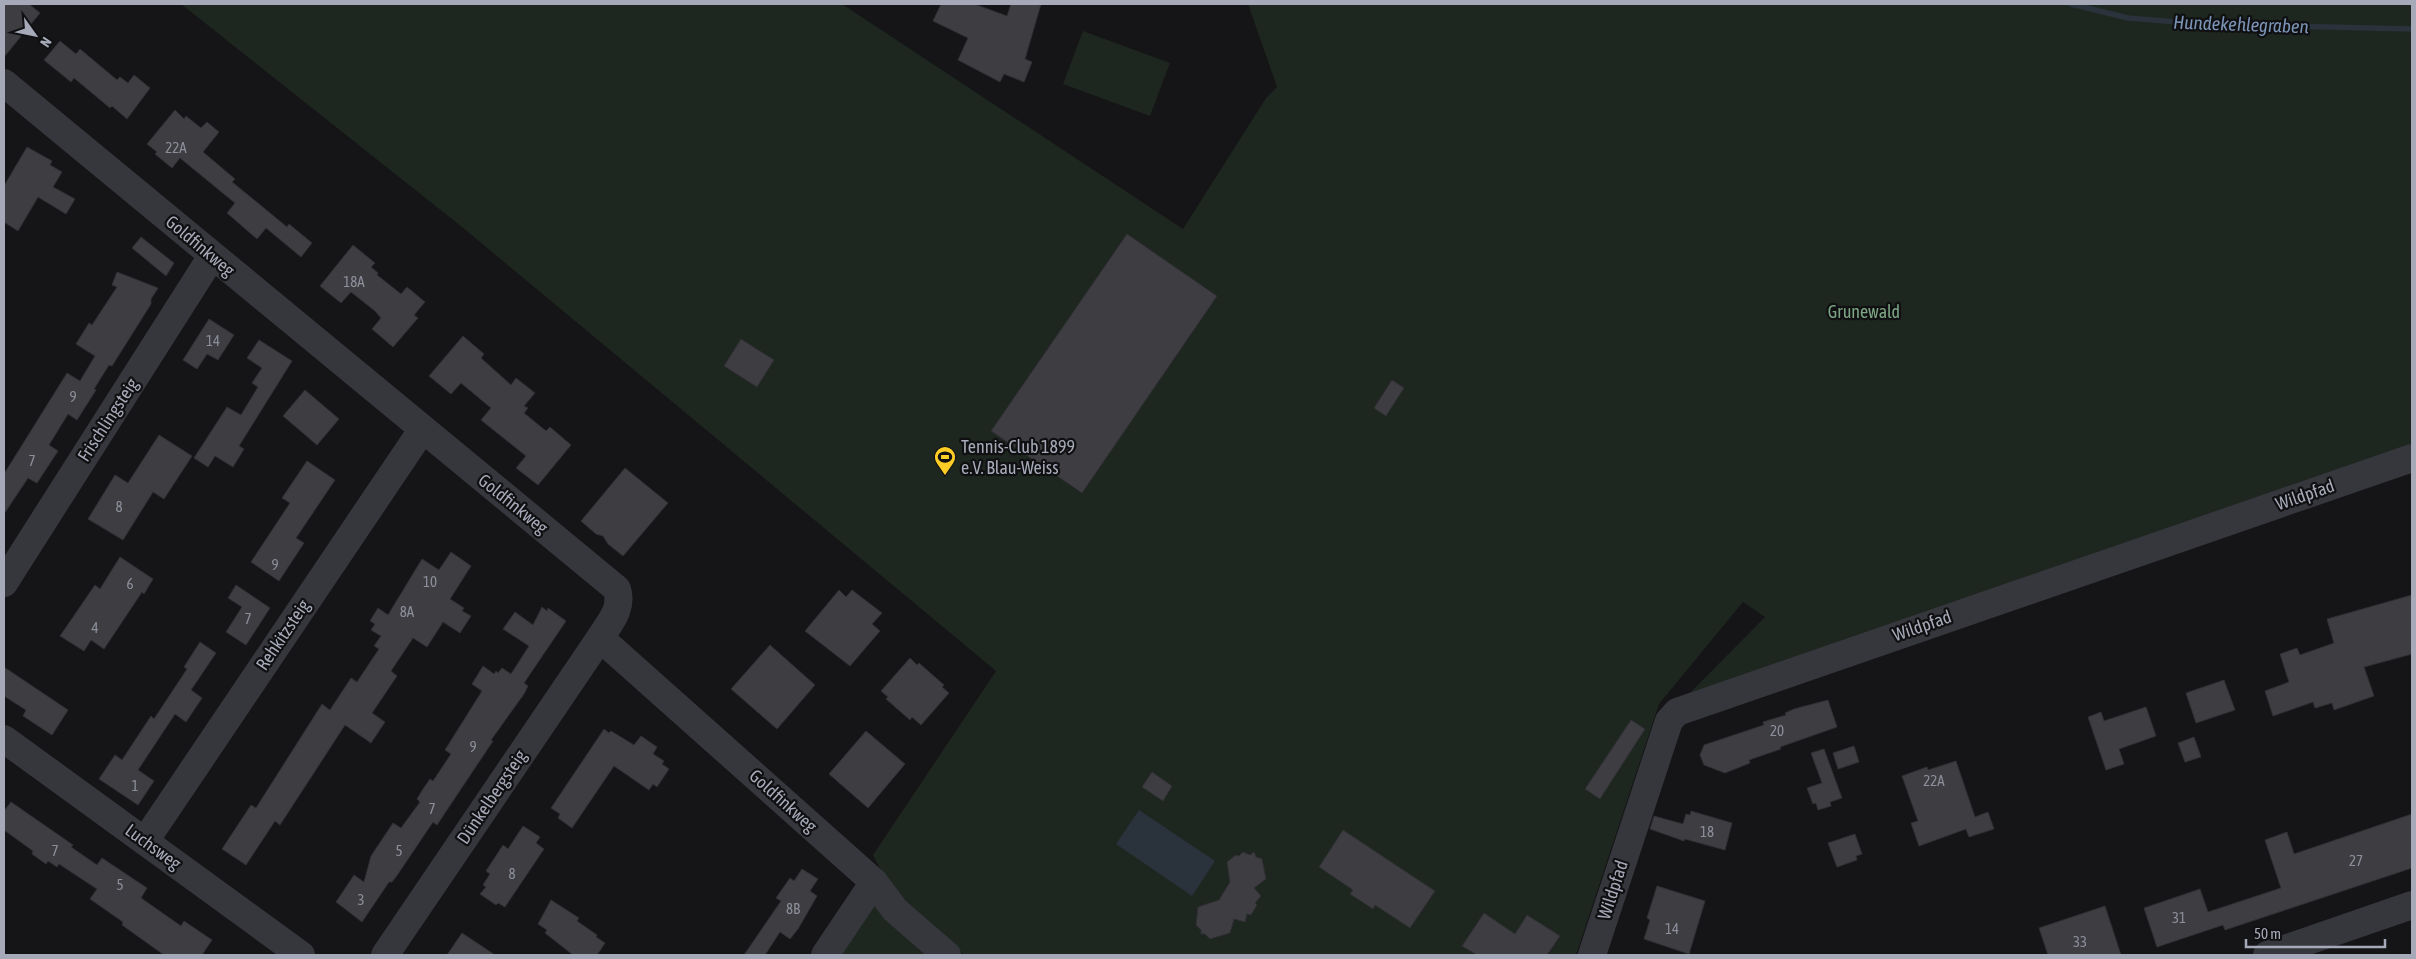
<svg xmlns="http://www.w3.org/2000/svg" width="2416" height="959" viewBox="0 0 2416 959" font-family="'Asap Condensed',sans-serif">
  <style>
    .green { fill: #1d261f }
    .water { fill: #2a323c }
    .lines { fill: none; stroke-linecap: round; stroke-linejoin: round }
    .stream { stroke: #2a323c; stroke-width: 5.5 }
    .building { fill: #3d3d42; stroke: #302f34 }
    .minor { stroke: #36363d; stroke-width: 28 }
    .labels { text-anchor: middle; stroke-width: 4.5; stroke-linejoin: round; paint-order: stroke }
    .number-label { font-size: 15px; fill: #8c8f9a }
    .street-label { font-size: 18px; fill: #a6aab8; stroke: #101012 }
    .park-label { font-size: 18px; fill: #7ca583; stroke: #101012 }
    .poi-label { font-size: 18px; fill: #a6aab8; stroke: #101012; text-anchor: start }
    .water-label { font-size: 19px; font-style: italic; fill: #7b94b6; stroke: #101012 }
  </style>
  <rect width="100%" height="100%" fill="#151517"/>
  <g class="green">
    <path d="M181,4H842L1183,229L1266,98L1277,87L1248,4H2412V448L1680,703L1765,617L1743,602L1659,704L1576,955H964L898,903L873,855L996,671L462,227Z"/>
    <path d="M1083,31L1170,63L1150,116L1063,84Z"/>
    <path d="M874,903L937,955H835Z"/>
  </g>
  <path class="water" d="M1139,810L1215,861L1192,896L1116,844Z"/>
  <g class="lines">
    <path class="stream" d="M2071,4L2128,18L2202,24L2412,29"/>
  </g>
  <g class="building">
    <path d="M4,4H29L40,13L4,57Z"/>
    <path d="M941,4H974L1007,16L1011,4H1041L1025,59L1032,62L1024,82L1004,74L1000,82L958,60L968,38L933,21Z"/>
    <path d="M60,41L76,54L80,49L117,80L120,77L128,83L134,75L150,88L127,119L112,106L110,108L74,78L71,82L44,60Z"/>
    <path d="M175,110L184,119L186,116L201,128L207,122L219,132L203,152L235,179L232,182L253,199L287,227L289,224L312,243L301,257L266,228L257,239L227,213L235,203L180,158L172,168L155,154L157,152L147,144Z"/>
    <path d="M27,147L52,161L50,165L62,172L53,187L75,199L66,214L38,197L18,231L4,222V186Z"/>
    <path d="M1127,234L1217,296L1082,493L991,431Z"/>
    <path d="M141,237L174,263L166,276L132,248Z"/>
    <path d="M353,245L375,263L371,267L378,273L377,275L401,294L407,287L425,302L414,315L418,318L393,347L372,329L381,318L375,311L351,292L341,303L320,286Z"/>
    <path d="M117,272L158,288L151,299V304L112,366L109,365L94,389L96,390L77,420L68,414L49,445L58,451L37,483L28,478L4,514V474L67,373L80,381L95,356L76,344L89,323L92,325L117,287L112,285Z"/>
    <path d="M209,319L234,335L218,360L207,354L197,369L183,360Z"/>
    <path d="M463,336L484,354L481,358L511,385L516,378L535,393L524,406L528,408L524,413L546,431L550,427L571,445L538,485L516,468L526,456L481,420L491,408L461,383L451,394L429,376Z"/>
    <path d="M741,339L774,360L757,387L724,366Z"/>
    <path d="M259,340L292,361L239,446L244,449L233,467L215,456L208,467L194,458L227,407L241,415L258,387L252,383L262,368L247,358Z"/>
    <path d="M1392,380L1404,388L1386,416L1374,408Z"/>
    <path d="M305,390L339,419L317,445L283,416Z"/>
    <path d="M159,435L192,456L164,499L153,492L123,540L88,519L115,475L128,483Z"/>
    <path d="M307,461L335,480L296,538L304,543L279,581L251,562L290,503L282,498Z"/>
    <path d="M625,468L668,503L623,556L608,544L603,536L596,534L581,521Z"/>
    <path d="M451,552L471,566L450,599L464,608L462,611L471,616L460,633L443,622L427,647L413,638L391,671L397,676L372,713L385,722L371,743L345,725L280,825L275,821L246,865L222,849L251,805L256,808L322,704L330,710L351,678L357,682L379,649L374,646L381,636L371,630L375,624L370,621L378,608L388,615L422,559L439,570Z"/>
    <path d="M120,557L153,579L144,594L142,592L104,649L91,640L84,651L60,636L95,585L100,589Z"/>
    <path d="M236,585L270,608L246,645L226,632L242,607L228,598Z"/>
    <path d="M839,590L846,597L852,590L882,613L872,624L880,631L850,666L805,631Z"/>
    <path d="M2412,595V654L2364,667L2374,696L2334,710L2332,703L2315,708L2313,702L2273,716L2265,691L2289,682L2280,654L2297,648L2300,655L2334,643L2327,619Z"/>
    <path d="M542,607L547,611L548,608L566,621L524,683L528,686L524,694L491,740L493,741L437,825L433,822L398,874L392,882H389L362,922L336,902L354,875L364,882L371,856L393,823L401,828L420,802L417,799L423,789L430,779L433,781L451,754L445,750L482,691L472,684L483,666L494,674L496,671L498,673L502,668L511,674L529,646L503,629L515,612L533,625Z"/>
    <path d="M200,642L216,653L191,690L202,698L186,722L175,714L138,770L154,781L138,805L99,779L115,755L122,760L151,716L154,719L187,669L184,667Z"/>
    <path d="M770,645L815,685L777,729L731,689Z"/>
    <path d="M910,658L917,665L919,663L944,685L942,687L949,693L921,725L912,717L910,720L886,699L888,697L881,691Z"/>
    <path d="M4,667L68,710L52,735L23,716L26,710L4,696Z"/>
    <path d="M2224,680L2235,710L2196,723L2186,693Z"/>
    <path d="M1828,700L1837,727L1780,747L1781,749L1749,760L1750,763L1725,773L1704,765L1700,755L1704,745L1764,725L1763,722L1786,715L1785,713L1794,709Z"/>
    <path d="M2146,707L2156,736L2119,749L2124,764L2106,770L2088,717L2101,712L2104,721Z"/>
    <path d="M1631,720L1645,729L1600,799L1585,789Z"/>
    <path d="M604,729L609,733L611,731L634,745L641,736L657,747L653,754L664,761L662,764L669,769L657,787L653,784L649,790L614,766L572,828L558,818L560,814L551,808Z"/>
    <path d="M866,731L905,764L868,808L829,774Z"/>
    <path d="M2194,737L2201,757L2185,762L2178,743Z"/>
    <path d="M1854,746L1859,762L1838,769L1833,753Z"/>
    <path d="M1824,749L1842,798L1830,802L1831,806L1818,810L1816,803L1813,804L1807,788L1822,783L1811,753Z"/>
    <path d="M1956,761L1975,817L1988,812L1994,829L1969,837L1966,829L1919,846L1911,823L1918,821L1902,776L1927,767L1928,770Z"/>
    <path d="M1152,772L1172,786L1163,801L1142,787Z"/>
    <path d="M11,802L73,845L71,847L97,865L102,858L147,888L141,898L181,926L184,921L212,940L202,955H164L122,925L123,922L90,899L97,889L59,864L57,867L48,861L46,864L32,854L33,851L4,830V811Z"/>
    <path d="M1691,811L1732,823L1725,850L1685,839L1684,841L1650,829L1654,816L1683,824L1686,814L1690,815Z"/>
    <path d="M2412,814V868L2225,930L2223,925L2157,947L2144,908L2200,889L2208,912L2281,888L2265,840L2287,832L2294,854Z"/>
    <path d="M523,826L540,837L536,843L544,849L505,907L498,903L496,905L480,894L486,887L483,885L490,874L486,871L503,845L508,849Z"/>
    <path d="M1343,830L1435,891L1410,928L1375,905L1373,909L1350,894L1353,890L1319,867Z"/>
    <path d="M1855,834L1862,854L1856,856L1857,860L1837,867L1828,843Z"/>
    <path d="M1243,852L1250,855L1254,852L1256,857L1262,859L1266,879L1254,888L1261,896L1255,903L1257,905L1251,915L1247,914L1245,922L1234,919L1230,933L1210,939L1205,934H1201V930L1196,925L1198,907L1219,900L1230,882L1227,862L1236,855L1239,856Z"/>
    <path d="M802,869L818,879L810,891L817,896L798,929L790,939L780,932L765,955H744L781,901L776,898L790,878L794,881Z"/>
    <path d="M1657,886L1705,901L1689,954L1644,939L1650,920L1647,918Z"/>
    <path d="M551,900L579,918L577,921L597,935L596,937L605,943L597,955H573L545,933L547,930L538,924Z"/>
    <path d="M2105,906L2121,955H2048L2039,928Z"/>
    <path d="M1484,913L1515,934L1527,915L1560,936L1547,955H1477L1462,946Z"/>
    <path d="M462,933L495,955H447Z"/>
  </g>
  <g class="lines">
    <g class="minor">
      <path d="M4,83L617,589C623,609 610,622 600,638L874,882L895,910L947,955"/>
      <path d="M4,583L212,256"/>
      <path d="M4,739L301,955"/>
      <path d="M145,841L422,430"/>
      <path d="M385,955L600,638"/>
      <path d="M825,955L874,882"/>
      <path d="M1592,955L1669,721L1677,712L2412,458"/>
      <path d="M2267,955L2412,905"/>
    </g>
  </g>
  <defs>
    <g id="stadium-pin" transform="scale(1.125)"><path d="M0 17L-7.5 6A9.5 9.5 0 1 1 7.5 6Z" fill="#ffce26" stroke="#101012"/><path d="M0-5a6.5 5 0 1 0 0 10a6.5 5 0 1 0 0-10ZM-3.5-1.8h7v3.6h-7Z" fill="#111"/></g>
  </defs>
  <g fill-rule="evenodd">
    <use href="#stadium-pin" x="945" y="457"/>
  </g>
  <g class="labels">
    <g class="number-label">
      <text x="176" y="153">22A</text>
      <text x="354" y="287">18A</text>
      <text x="213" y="346">14</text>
      <text x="73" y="402">9</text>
      <text x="32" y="466">7</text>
      <text x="119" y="512">8</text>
      <text x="275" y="570">9</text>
      <text x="430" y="587">10</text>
      <text x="130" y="589">6</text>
      <text x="407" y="617">8A</text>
      <text x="248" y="624">7</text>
      <text x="95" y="633">4</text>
      <text x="1777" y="736">20</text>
      <text x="473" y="752">9</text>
      <text x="1934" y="786">22A</text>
      <text x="135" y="791">1</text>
      <text x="432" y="814">7</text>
      <text x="1707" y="837">18</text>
      <text x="55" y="856">7</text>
      <text x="399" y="856">5</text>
      <text x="2356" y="866">27</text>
      <text x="512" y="879">8</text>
      <text x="120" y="890">5</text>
      <text x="361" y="905">3</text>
      <text x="793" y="914">8B</text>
      <text x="2179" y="923">31</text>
      <text x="1672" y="934">14</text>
      <text x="2080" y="947">33</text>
    </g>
    <g class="street-label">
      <text transform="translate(200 246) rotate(40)" y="6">Goldfinkweg</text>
      <text transform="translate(108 420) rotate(-57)" y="6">Frischlingsteig</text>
      <text transform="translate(2305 495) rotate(-19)" y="6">Wildpfad</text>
      <text transform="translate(513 504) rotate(39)" y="6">Goldfinkweg</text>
      <text transform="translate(1922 626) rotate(-19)" y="6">Wildpfad</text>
      <text transform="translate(283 635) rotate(-56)" y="6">Rehkitzsteig</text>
      <text transform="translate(492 797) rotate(-56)" y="6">Dünkelbergsteig</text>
      <text transform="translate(783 801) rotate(42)" y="6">Goldfinkweg</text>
      <text transform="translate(153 847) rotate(36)" y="6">Luchsweg</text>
      <text transform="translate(1613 890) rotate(-72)" y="6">Wildpfad</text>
    </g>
    <g class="park-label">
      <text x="1864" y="318">Grunewald</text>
    </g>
    <g class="poi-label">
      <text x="961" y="453">Tennis-Club 1899<tspan x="961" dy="21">e.V. Blau-Weiss</tspan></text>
    </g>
    <g class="water-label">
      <text transform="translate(2241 24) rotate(2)" y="7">Hundekehlegraben</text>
    </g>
  </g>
  <rect width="2416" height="959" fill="none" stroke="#a6aab8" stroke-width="10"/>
  <g transform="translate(35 35) rotate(123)" stroke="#101012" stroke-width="4" paint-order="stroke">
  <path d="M0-4L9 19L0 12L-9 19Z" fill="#a6aab8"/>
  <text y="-8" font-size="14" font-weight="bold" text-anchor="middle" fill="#a6aab8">N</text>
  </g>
  <path d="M2246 939v8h139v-8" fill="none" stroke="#a6aab8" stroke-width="2.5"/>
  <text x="2254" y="939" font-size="15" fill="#a6aab8" stroke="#101012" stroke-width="4" paint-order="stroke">50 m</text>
</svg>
